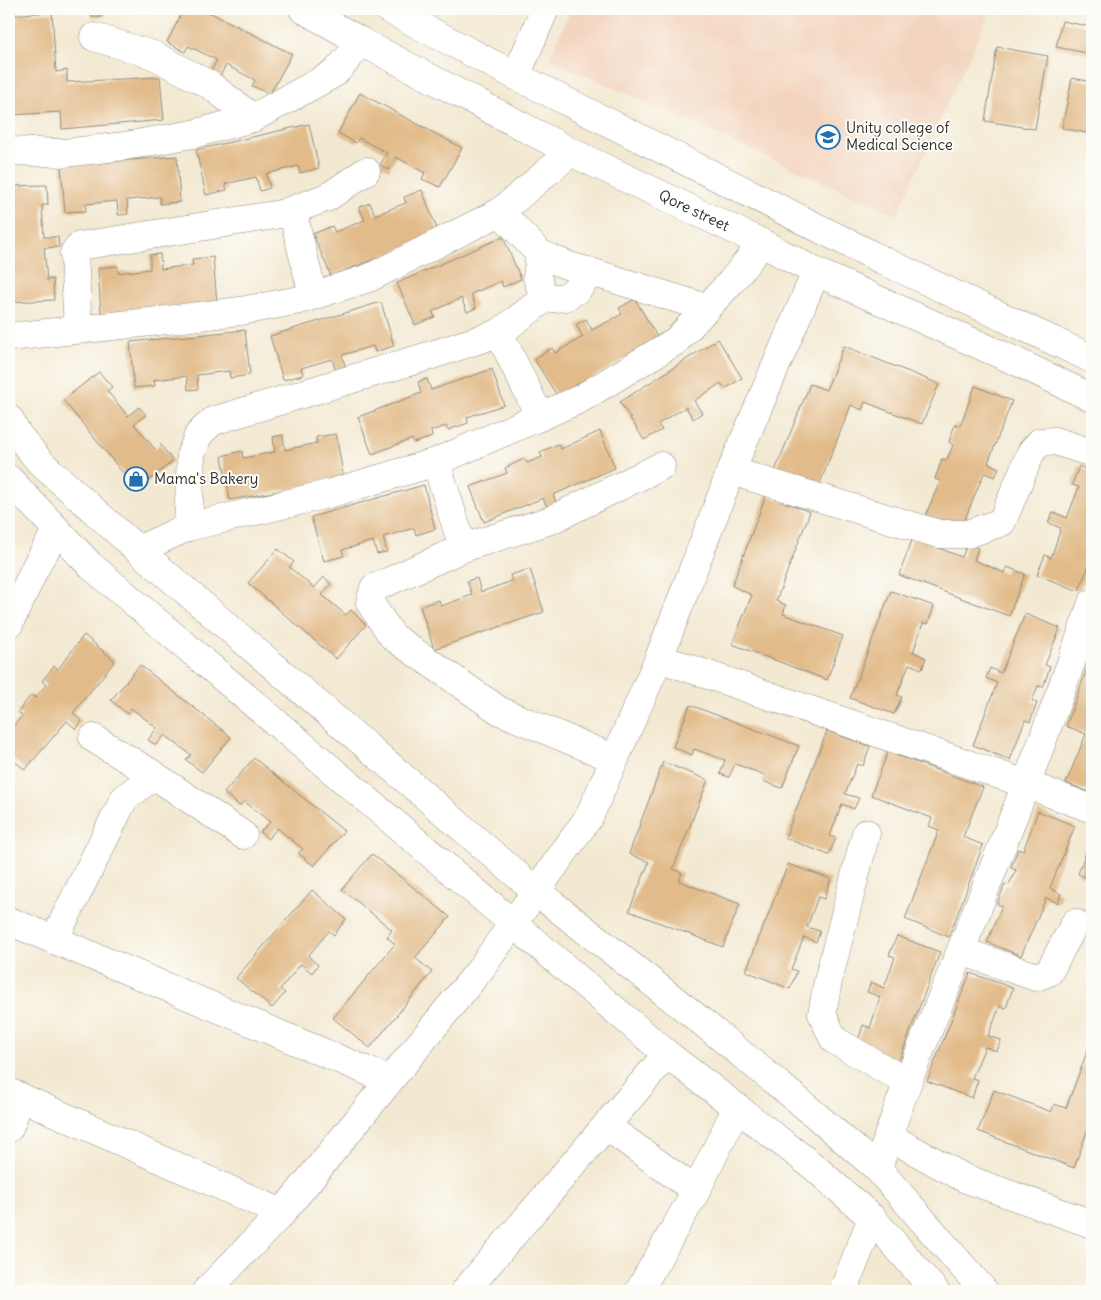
<svg xmlns="http://www.w3.org/2000/svg" width="1101" height="1300" viewBox="0 0 1101 1300" font-family="Delius,sans-serif">
  <style>
    .built { fill: #f3d4be }
    .building { fill: #e2bb8a }
    .lines { fill: none; stroke-linecap: round; stroke-linejoin: round }
    .minor-casing { stroke: #8f8a7e; stroke-width: 29 }
    .major-casing { stroke: #8f8a7e; stroke-width: 29 }
    .minor { stroke: #fff; stroke-width: 28 }
    .major { stroke: #fff; stroke-width: 28 }
    .labels { text-anchor: middle; stroke-width: 4; stroke-linejoin: round; paint-order: stroke }
    .poi-label { font-size: 15px; fill: #2b2b2b; stroke: #fdfcf7; text-anchor: start }
    .street-label { font-size: 15px; fill: #2b2b2b; stroke: #fdfcf7 }
  </style>
  <rect width="100%" height="100%" fill="#fdfcf7"/>
  <filter id="ink" filterUnits="userSpaceOnUse"><feTurbulence type="fractalNoise" baseFrequency=".02" numOctaves="2"/><feDisplacementMap in="SourceGraphic" scale="10" xChannelSelector="R" yChannelSelector="G"/><feConvolveMatrix kernelMatrix="1 2 1 2 8 2 1 2 1" color-interpolation-filters="sRGB"/></filter>
  <filter id="wash" filterUnits="userSpaceOnUse"><feTurbulence type="fractalNoise" baseFrequency=".0096" numOctaves="4" result="noise"/><feDisplacementMap in="SourceGraphic" scale="20" xChannelSelector="R" yChannelSelector="G"/><feGaussianBlur stdDeviation="1.12" result="paint"/><feColorMatrix in="noise" values="0 0 0 0 0 0 0 0 0 0 0 0 0 0 0 0 0 1.4 0 .05"/><feComposite in="paint" operator="in"/></filter>
  <g filter="url(#wash)">
    <rect width="100%" height="100%" fill="#f3e9d2"/>
    <path class="built" d="M571,9H991L897,215L549,59Z"/>
    <g id="blocks">
      <g class="building">
        <rect x="92" y="9" width="10" height="8"/>
        <path d="M133,9H157V11L133,10Z"/>
        <path d="M184,9H203L292,54L270,94L252,86L255,80L226,65L219,78L210,73L217,60L188,46L185,52L167,42Z"/>
        <path d="M52,12L56,72L67,70V82L160,77L164,120L62,129L61,112L12,115L9,65V15Z"/>
        <path d="M1062,21L1092,27V54L1056,47Z"/>
        <path d="M997,47L1048,56L1035,129L985,121Z"/>
        <path d="M1072,78L1092,82V134L1062,128Z"/>
        <path d="M360,93L462,148L440,187L422,179L425,173L396,157L389,170L380,165L387,153L359,138L356,143L338,133Z"/>
        <path d="M309,124L319,168L300,173L298,166L266,174L270,188L260,191L256,177L225,184L227,190L206,195L196,150Z"/>
        <path d="M177,156L180,202L160,204V197L127,200L128,214L118,215L117,201L85,204L86,211L65,212L61,166Z"/>
        <path d="M47,185L48,205H42L44,237H58L59,247L44,248L47,280L53,279L54,300L9,302V186Z"/>
        <path d="M422,190L439,234L331,276L313,234L332,226L335,232L365,220L359,207L370,203L375,215L406,203L404,197Z"/>
        <path d="M503,237L521,279L503,287L501,281L471,294L476,308L467,312L461,298L432,312L435,317L415,325L397,283Z"/>
        <path d="M160,254L161,269L193,265L192,259L213,257L217,303L101,314L98,268L118,266V273L150,269V255Z"/>
        <path d="M635,299L659,340L558,397L534,359L552,348L555,353L583,337L576,325L586,319L592,330L622,314L619,308Z"/>
        <path d="M381,302L394,346L375,352L373,346L342,355L346,369L336,372L332,359L301,368L303,375L283,380L270,336Z"/>
        <path d="M245,330L250,375L230,378L229,371L197,375L198,389L188,390L187,376L154,380L155,386L134,388L130,342Z"/>
        <path d="M718,339L742,378L725,389L721,383L694,401L702,413L693,419L686,407L658,424L662,430L644,440L620,402Z"/>
        <path d="M844,346L939,384L922,424L865,402L862,410L851,405L816,493L773,476L810,384L826,390Z"/>
        <path d="M492,369L504,405L467,417L468,423L448,430L446,426L431,431L432,437L414,443L412,439L372,454L358,417L421,393L418,382L427,379L431,390Z"/>
        <path d="M99,372L112,387L107,391L128,416L139,407L146,415L134,424L155,449L160,444L173,461L137,490L63,400Z"/>
        <path d="M975,386L1012,401L988,463L999,468L995,477L984,473L960,531L925,517L940,481L935,479L942,459L947,460L953,445L949,442L955,424L960,426Z"/>
        <path d="M600,431L615,468L553,495L558,506L548,510L543,498L484,522L470,487L507,473L505,468L524,459L527,463L542,457L540,452L558,444L561,449Z"/>
        <path d="M336,434L344,479L230,500L222,456L242,451L243,458L275,452L273,437L283,435L285,450L317,443L316,437Z"/>
        <path d="M1079,466L1092,472V557L1079,591L1037,575L1045,555L1051,558L1061,528L1048,523L1053,512L1067,518L1079,487L1072,485Z"/>
        <path d="M424,485L435,529L416,535L414,528L383,537L387,552L377,554L373,541L342,550L344,556L324,561L311,517Z"/>
        <path d="M766,495L810,512L776,601L786,605L783,614L843,636L827,680L732,644L752,595L732,586Z"/>
        <path d="M915,532L933,546L962,557L967,544L978,548L974,560L1005,573L1007,567L1025,574L1009,616L899,575Z"/>
        <path d="M278,549L294,562L289,567L314,588L324,577L331,584L322,595L346,615L351,610L366,625L336,659L248,583Z"/>
        <path d="M530,569L544,612L434,649L420,606L439,600L441,606L472,595L467,581L477,578L481,592L512,581L510,575Z"/>
        <path d="M891,591L934,606L928,624L923,623L913,652L926,658L922,669L909,664L897,695L902,697L894,714L850,698Z"/>
        <path d="M1025,614L1060,628L1045,665L1050,667L1043,687L1038,686L1032,701L1037,703L1030,722L1025,720L1010,760L973,745L997,683L986,678L990,668L1001,673Z"/>
        <path d="M84,635L115,661L73,713L82,721L76,729L67,721L25,770L9,756V731L22,716L18,712L31,695L35,698L46,685L42,681L54,666L58,669Z"/>
        <path d="M1092,655V793L1066,783L1086,734L1066,726Z"/>
        <path d="M140,665L231,737L202,772L186,760L191,755L165,735L156,745L148,740L157,728L131,708L127,714L111,700Z"/>
        <path d="M690,705L799,746L782,788L763,781L765,775L735,764L729,777L720,774L725,760L694,749L692,755L673,747Z"/>
        <path d="M827,731L870,746L863,766L857,764L845,794L859,798L854,809L842,804L830,836L836,838L829,855L785,838Z"/>
        <path d="M888,752L983,787L963,837L983,845L949,937L905,919L939,830L929,826L932,818L871,795Z"/>
        <path d="M254,758L344,831L314,866L298,853L303,849L277,828L268,839L260,832L270,822L244,801L240,806L224,793Z"/>
        <path d="M663,762L708,780L673,869L682,873L679,881L740,904L723,947L629,911L649,862L629,854Z"/>
        <path d="M1038,811L1075,826L1050,888L1061,894L1058,903L1046,898L1021,956L987,942L1002,906L997,904L1005,884L1009,885L1016,870L1011,868L1018,849L1023,851Z"/>
        <path d="M1092,836V880L1078,874Z"/>
        <path d="M372,854L450,917L415,958L432,972L370,1048L333,1018L395,944L387,937L392,930L342,889Z"/>
        <path d="M788,864L831,879L824,899L818,897L807,927L820,931L816,942L804,937L791,969L797,971L790,989L746,971Z"/>
        <path d="M312,890L346,919L334,935L329,931L308,956L318,965L312,973L301,964L280,989L285,993L272,1008L236,978Z"/>
        <path d="M897,936L940,952L899,1061L857,1044L863,1025L870,1028L880,997L867,992L871,982L884,988L895,957L889,955Z"/>
        <path d="M970,973L1013,988L1006,1008L1000,1006L988,1036L1001,1040L997,1051L985,1047L972,1078L978,1080L972,1098L927,1081Z"/>
        <path d="M1092,1039V1124L1090,1123L1074,1168L978,1131L994,1090L1051,1112L1054,1104L1066,1108Z"/>
      </g>
    </g>
  </g>
  <g filter="url(#ink)">
    <use href="#blocks" fill-opacity="0" stroke="#8f8a7e" stroke-width="1"/>
    <g class="lines">
      <g class="minor-casing">
        <g id="minor">
          <path d="M94,37L153,55L210,85L253,118"/>
          <path d="M516,76L545,9"/>
          <path d="M9,151L64,153L125,146L193,134L253,118L335,73L362,42"/>
          <path d="M292,210L313,295"/>
          <path d="M500,212L540,254L569,266L591,272L707,308"/>
          <path d="M540,254L537,277L544,299"/>
          <path d="M78,329L74,253L80,246L281,214L328,197L366,171"/>
          <path d="M499,333L540,417"/>
          <path d="M9,337L150,322L241,311L300,300L369,278L500,212L571,152"/>
          <path d="M436,462L463,548"/>
          <path d="M731,471L939,534H967L1002,522L1031,452L1040,442L1055,441L1092,453"/>
          <path d="M188,527L191,454L199,434L213,421L435,354L499,333L544,299L565,297L578,289L591,272"/>
          <path d="M138,550L188,527L328,494L436,462L580,399L676,341L731,282L762,243"/>
          <path d="M9,624L37,564L57,530"/>
          <path d="M659,658L1026,784L1092,809"/>
          <path d="M93,738L154,775L243,835"/>
          <path d="M615,759L500,711L393,637L370,603L374,588L463,548L551,520L661,466"/>
          <path d="M866,833L828,981L822,1014L834,1040L907,1082"/>
          <path d="M9,921L389,1080"/>
          <path d="M54,940L124,799L154,775"/>
          <path d="M961,951L1036,977L1049,972L1075,923"/>
          <path d="M9,1092L282,1213"/>
          <path d="M606,1126L696,1191"/>
          <path d="M9,1128L21,1097"/>
          <path d="M888,1136L964,1178L1092,1224"/>
          <path d="M878,1169C900,1094 932,1023 961,950C1007,835 1052,720 1092,603"/>
          <path d="M206,1291L282,1213L479,971L589,817L659,658L731,471L816,272"/>
          <path d="M465,1291L667,1054"/>
          <path d="M639,1291L696,1191L737,1107"/>
          <path d="M843,1291L872,1218"/>
        </g>
      </g>
      <g class="major-casing">
        <g id="major">
          <path id="s1" d="M303,9L362,42L571,152L762,243L816,272L1013,360L1092,398"/>
          <path d="M388,9L516,76L884,261L1092,359"/>
          <path d="M9,419L18,435L41,463L138,550L537,892L696,1017L799,1101L878,1169L984,1291"/>
          <path d="M9,479L90,565L667,1054L814,1167L872,1218L935,1291"/>
        </g>
      </g>
      <use href="#minor" class="minor"/>
      <use href="#major" class="major"/>
    </g>
  </g>
  <defs>
    <g id="university-ring" transform="scale(1.25)"><circle r="9.5" fill="#fdfcf7" stroke="#1f6fb2" stroke-width="1.5"/><path d="M0-5L7-2L0 1L-7-2ZM-4 1L0 2.5L4 1V4Q0 6-4 4Z" fill="#1f6fb2"/></g>
    <g id="shop-ring" transform="scale(1.25)"><circle r="9.5" fill="#fdfcf7" stroke="#1f6fb2" stroke-width="1.5"/><path d="M-5-2.5h2.3a2.7 3.5 0 0 1 5.4 0H5L5.5 6h-11ZM-1.5-2.5h3a1.5 2.3 0 0 0-3 0Z" fill="#1f6fb2"/></g>
  </defs>
  <g fill-rule="evenodd">
    <use href="#university-ring" x="828" y="137"/>
    <use href="#shop-ring" x="136" y="479"/>
  </g>
  <g class="labels">
    <g class="poi-label">
      <text x="846" y="133">Unity college of<tspan x="846" dy="17">Medical Science</tspan></text>
      <text x="154" y="484">Mama's Bakery</text>
    </g>
    <g class="street-label">
      <text dy="5" stroke="none"><textPath href="#s1" startOffset="440">Qore street</textPath></text>
    </g>
  </g>
  <rect width="1101" height="1300" fill="none" stroke="#fdfcf7" stroke-width="30"/>
</svg>
